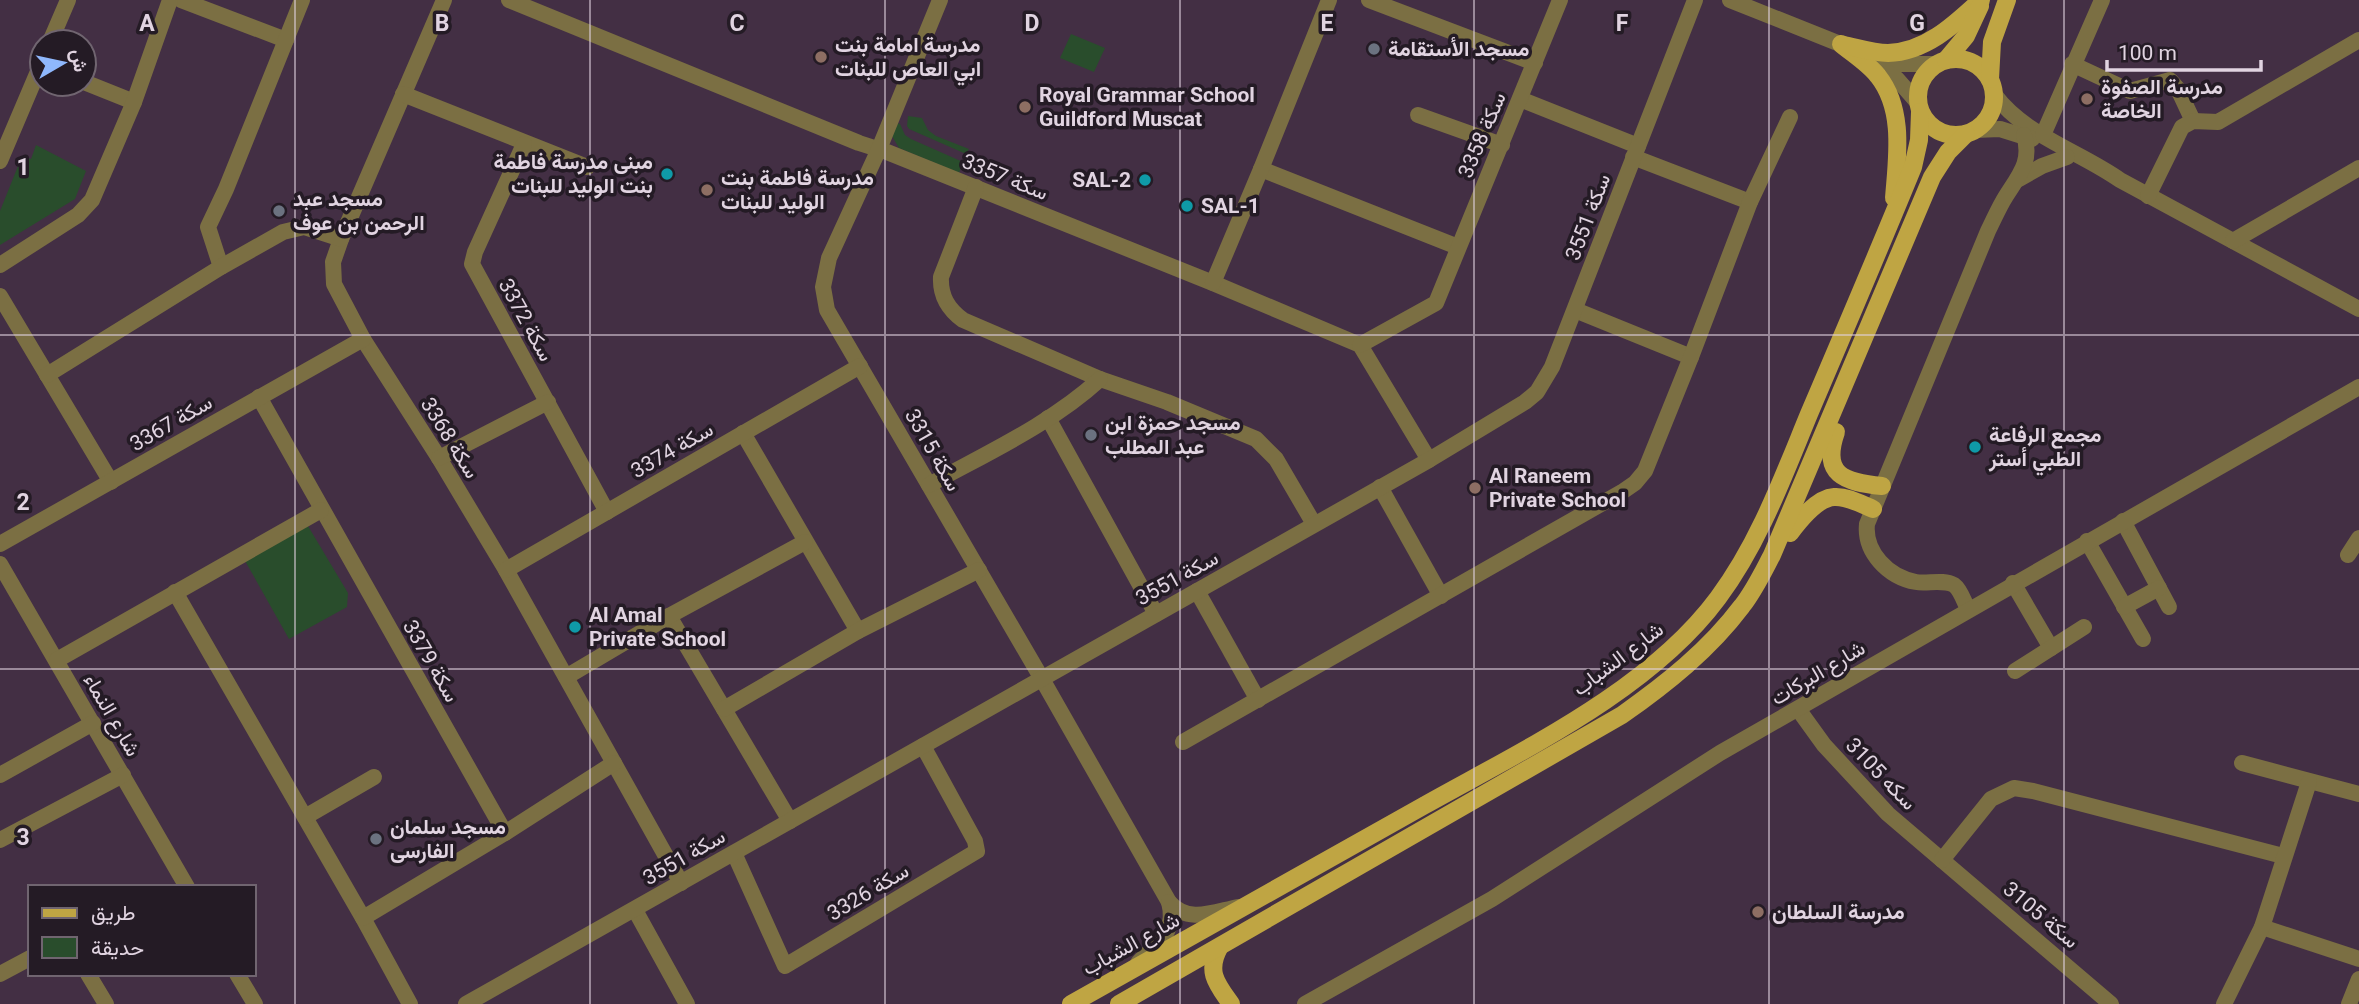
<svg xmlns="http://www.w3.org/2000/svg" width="2359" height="1004" viewBox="0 0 2359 1004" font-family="Roboto,Vazirmatn,sans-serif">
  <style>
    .green { fill: #294d2c }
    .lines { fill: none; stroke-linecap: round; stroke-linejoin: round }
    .minor { stroke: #7b6f43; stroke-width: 16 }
    .major { stroke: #bfa543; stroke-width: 18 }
    .grid { fill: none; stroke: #e1d4e1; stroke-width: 2; stroke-opacity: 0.55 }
    .worship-dot { fill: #6b7280; stroke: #241b25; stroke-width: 2.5 }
    .education-dot { fill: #8d6e63; stroke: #241b25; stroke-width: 2.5 }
    .culture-dot { fill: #0f9aa8; stroke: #241b25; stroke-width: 2.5 }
    .labels { text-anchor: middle; stroke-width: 7; stroke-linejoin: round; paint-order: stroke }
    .poi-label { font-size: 21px; font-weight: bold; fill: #e1d4e1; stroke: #241b25; text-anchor: start }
    .street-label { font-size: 21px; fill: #e1d4e1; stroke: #241b25 }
    .grid-label { font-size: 23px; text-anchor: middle; font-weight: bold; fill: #e1d4e1; stroke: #241b25; stroke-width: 7; stroke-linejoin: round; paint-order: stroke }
  </style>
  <rect width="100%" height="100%" fill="#432f44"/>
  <g class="green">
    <path d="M1071,34L1105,48L1094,72L1060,58Z"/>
    <path d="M908,116L922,118L928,130L936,136L969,149L966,154L909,129L907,126Z"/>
    <path d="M895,122L900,124L905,135L911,139L963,162L959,173L899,148L892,136Z"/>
    <path d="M36,145L86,171L75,199L0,245V211L22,156L31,159Z"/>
    <path d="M308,526L348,593L347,607L289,639L244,559Z"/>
  </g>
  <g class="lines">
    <g class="minor">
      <path d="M181,0L286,40"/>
      <path d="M444,0L341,239L333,262L334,284L363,339L439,458L506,570L681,883"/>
      <path d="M509,0L859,143L887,152L1213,283L1360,345L1429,460"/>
      <path d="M940,0L879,149L829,258L823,287L827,310L1042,679L1169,902C1188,924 1213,912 1238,907"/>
      <path d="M1369,0L1535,63"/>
      <path d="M1730,0L1890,64H1936"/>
      <path d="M50,42L68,0"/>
      <path d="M2072,64L2130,91L2170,80L2178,89L2193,121"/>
      <path d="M1876,65L1897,79L1918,103"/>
      <path d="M84,82L134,102"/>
      <path d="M403,94L587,167"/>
      <path d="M1994,94C2025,136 2079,151 2120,180L2359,309"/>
      <path d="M1520,99L1638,146"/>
      <path d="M1418,115L1502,145"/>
      <path d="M1975,130L2000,129L2032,139"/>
      <path d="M2043,135L2102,0"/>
      <path d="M524,144L475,252L472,264L607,512"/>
      <path d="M1633,157L1750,202"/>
      <path d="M0,161L42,62"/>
      <path d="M1261,169L1458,247"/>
      <path d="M2019,179L2042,166L2067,157"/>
      <path d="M976,187L941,277C940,296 948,309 963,320L1100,379L1167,402L1256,439L1276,459L1314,524"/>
      <path d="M2148,196L2182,127L2193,121L2218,122L2359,40"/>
      <path d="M2233,241L2359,168"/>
      <path d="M0,265L78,215L92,200L134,102L170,0"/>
      <path d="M221,267L208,227L226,189L302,0"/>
      <path d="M1213,283L1261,169L1329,0"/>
      <path d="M0,296L111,482"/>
      <path d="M1575,310L1691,357"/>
      <path d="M1360,345L1436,303L1560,0"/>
      <path d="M47,375L221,267L283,232L304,227L341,239"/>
      <path d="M259,397L505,833"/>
      <path d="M1048,418L1156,614"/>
      <path d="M743,433L858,631"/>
      <path d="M439,458L548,402"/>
      <path d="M929,485C987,453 1051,424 1100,379"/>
      <path d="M1380,487L1441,596"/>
      <path d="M2123,521L2169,607"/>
      <path d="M2087,541L2143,639"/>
      <path d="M0,544L363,339"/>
      <path d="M2348,555L2359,538"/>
      <path d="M0,564L187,887"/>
      <path d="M506,570L860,366"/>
      <path d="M2013,583L2051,648"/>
      <path d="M1197,591L1258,700"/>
      <path d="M175,592L363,918L410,1004"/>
      <path d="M2124,607L2159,588"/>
      <path d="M1968,609C1964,602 1961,590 1954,585C1943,579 1927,584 1916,582C1888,577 1864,552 1867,524L1988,231C1994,219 1999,207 2006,196C2020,174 2032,161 2024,135"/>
      <path d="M669,616L790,821"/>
      <path d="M57,660L321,510"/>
      <path d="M2015,671L2084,627"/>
      <path d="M566,677L669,616L805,542"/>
      <path d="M724,709L858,631L979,570"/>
      <path d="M1798,709L1824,745L1888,814L2111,1004"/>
      <path d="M1183,742L1622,492L1635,483L1645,471L1691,357L1750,202L1790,117"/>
      <path d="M2242,763L2359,794"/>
      <path d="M0,775L93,723"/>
      <path d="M305,817L374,777"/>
      <path d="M0,840L123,775"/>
      <path d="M734,853L785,966L977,851L975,841L923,746"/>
      <path d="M1942,860L1991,799L2014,788L2033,791L2283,856"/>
      <path d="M635,910L687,1004"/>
      <path d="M363,918L505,833L614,763"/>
      <path d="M2262,927L2359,959"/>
      <path d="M1138,963C1158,942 1177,933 1169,902"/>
      <path d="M0,974L30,958"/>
      <path d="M88,974L106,1004"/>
      <path d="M237,974L255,1004"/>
      <path d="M466,1004L1429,460L1525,402L1537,392L1552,367L1695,0"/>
      <path d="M1305,1004L1492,899L1720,753L2359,387"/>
      <path d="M2224,1004L2262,927L2309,782"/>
      <path d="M2349,1004L2359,979"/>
    </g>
    <g class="major">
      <path d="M1841,44C1853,54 1869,64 1878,76C1905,110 1897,158 1894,198"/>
      <path d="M1844,45C1858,48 1874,53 1888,53C1926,52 1955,24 1981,0"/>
      <circle cx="1956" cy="97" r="38"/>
      <path d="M1946,60L1966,36L1980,6"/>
      <path d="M1990,79L1992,42L2007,0"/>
      <path d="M1836,432C1821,475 1844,482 1882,486"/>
      <path d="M1790,533C1799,521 1817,498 1834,497C1847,496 1861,504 1873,509"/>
      <path d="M1219,948C1206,972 1217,984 1231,1004"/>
      <path d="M1071,1004C1189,937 1307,871 1425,805C1523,750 1650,690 1718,598C1759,543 1783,477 1809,414C1844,332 1879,250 1913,167L1919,140L1920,112"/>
      <path d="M1119,1004L1622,715C1666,684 1709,650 1742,606C1754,591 1763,572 1772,555L1932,177L1948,152L1966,134"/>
    </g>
  </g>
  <path class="grid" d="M295,0V1004M590,0V1004M885,0V1004M1180,0V1004M1474,0V1004M1769,0V1004M2064,0V1004M0,335H2359M0,669H2359"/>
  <g class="worship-dot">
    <circle cx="1374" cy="49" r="7"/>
    <circle cx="279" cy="211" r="7"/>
    <circle cx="1091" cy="435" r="7"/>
    <circle cx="376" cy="839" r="7"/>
  </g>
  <g class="education-dot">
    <circle cx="821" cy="57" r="7"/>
    <circle cx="2087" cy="99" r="7"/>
    <circle cx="1025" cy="107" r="7"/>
    <circle cx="707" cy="190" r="7"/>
    <circle cx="1475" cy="488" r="7"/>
    <circle cx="1758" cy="912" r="7"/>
  </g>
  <g class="culture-dot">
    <circle cx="667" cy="174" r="7"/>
    <circle cx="1145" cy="180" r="7"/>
    <circle cx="1187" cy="206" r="7"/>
    <circle cx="1975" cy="447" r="7"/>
    <circle cx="575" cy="627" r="7"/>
  </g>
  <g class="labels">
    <g class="poi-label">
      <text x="835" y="52">مدرسة امامة بنت<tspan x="835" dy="24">ابي العاص للبنات</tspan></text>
      <text x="1388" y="56">مسجد الأستقامة</text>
      <text x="2101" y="94">مدرسة الصفوة<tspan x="2101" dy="24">الخاصة</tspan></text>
      <text x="1039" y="102">Royal Grammar School<tspan x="1039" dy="24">Guildford Muscat</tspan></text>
      <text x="653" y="169" text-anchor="end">مبنى مدرسة فاطمة<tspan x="653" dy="24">بنت الوليد للبنات</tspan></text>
      <text x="721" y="185">مدرسة فاطمة بنت<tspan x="721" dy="24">الوليد للبنات</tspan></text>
      <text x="1131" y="187" text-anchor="end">SAL-2</text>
      <text x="293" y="206">مسجد عبد<tspan x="293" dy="24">الرحمن بن عوف</tspan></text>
      <text x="1201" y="213">SAL-1</text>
      <text x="1105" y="430">مسجد حمزة ابن<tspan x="1105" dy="24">عبد المطلب</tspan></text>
      <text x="1989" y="442">مجمع الرفاعة<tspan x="1989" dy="24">الطبي أستر</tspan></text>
      <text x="1489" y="483">Al Raneem<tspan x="1489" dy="24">Private School</tspan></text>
      <text x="589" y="622">Al Amal<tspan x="589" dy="24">Private School</tspan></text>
      <text x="390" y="834">مسجد سلمان<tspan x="390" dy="24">الفارسى</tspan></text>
      <text x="1772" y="919">مدرسة السلطان</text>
    </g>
    <g class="street-label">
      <text transform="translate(1482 135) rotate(-67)" y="7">سكة 3358</text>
      <text transform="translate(1005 177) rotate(22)" y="7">سكة 3357</text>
      <text transform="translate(1588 217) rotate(-69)" y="7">سكة 3551</text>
      <text transform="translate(526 320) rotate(61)" y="7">سكة 3372</text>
      <text transform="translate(171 423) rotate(-30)" y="7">سكة 3367</text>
      <text transform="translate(450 438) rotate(58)" y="7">سكة 3368</text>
      <text transform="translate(672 450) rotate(-30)" y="7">سكة 3374</text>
      <text transform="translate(933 450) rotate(60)" y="7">سكة 3315</text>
      <text transform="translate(1177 578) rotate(-29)" y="7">سكة 3551</text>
      <text transform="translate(1618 659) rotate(-37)" y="7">شارع الشباب</text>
      <text transform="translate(431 661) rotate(60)" y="7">سكة 3379</text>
      <text transform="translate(1818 673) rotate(-31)" y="7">شارع البركات</text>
      <text transform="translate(112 715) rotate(60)" y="7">شارع النماء</text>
      <text transform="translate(1881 774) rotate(46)" y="7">سكه 3105</text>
      <text transform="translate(684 857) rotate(-30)" y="7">سكة 3551</text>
      <text transform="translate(868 892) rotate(-31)" y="7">سكة 3326</text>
      <text transform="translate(2041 915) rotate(40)" y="7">سكة 3105</text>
      <text transform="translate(1131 944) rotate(-29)" y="7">شارع الشباب</text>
    </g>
  </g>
  <g class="grid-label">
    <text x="147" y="31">A</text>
    <text x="442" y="31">B</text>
    <text x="737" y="31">C</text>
    <text x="1032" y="31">D</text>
    <text x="1327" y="31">E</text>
    <text x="1622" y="31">F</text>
    <text x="1917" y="31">G</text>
    <text x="23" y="175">1</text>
    <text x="23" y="510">2</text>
    <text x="23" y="845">3</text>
  </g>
  <rect x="28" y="885" width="228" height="91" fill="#241b25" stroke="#706570" stroke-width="2"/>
  <rect x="42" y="908" width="35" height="10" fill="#bfa543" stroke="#706570" stroke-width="2"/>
  <text x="91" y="920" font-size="21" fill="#e1d4e1">طريق</text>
  <rect x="42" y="937" width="35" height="21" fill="#294d2c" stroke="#706570" stroke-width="2"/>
  <text x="91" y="955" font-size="21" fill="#e1d4e1">حديقة</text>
  <g transform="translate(63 63) rotate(81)"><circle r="33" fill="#241b25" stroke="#706570" stroke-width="2"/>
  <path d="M0-5L12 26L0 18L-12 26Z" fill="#8fb8fd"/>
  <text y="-10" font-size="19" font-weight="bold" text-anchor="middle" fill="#e1d4e1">ش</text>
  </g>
  <path d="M2107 60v10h154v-10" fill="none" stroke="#e1d4e1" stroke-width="3.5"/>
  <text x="2118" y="60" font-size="21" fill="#e1d4e1" stroke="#241b25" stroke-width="5" paint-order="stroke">100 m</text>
</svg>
